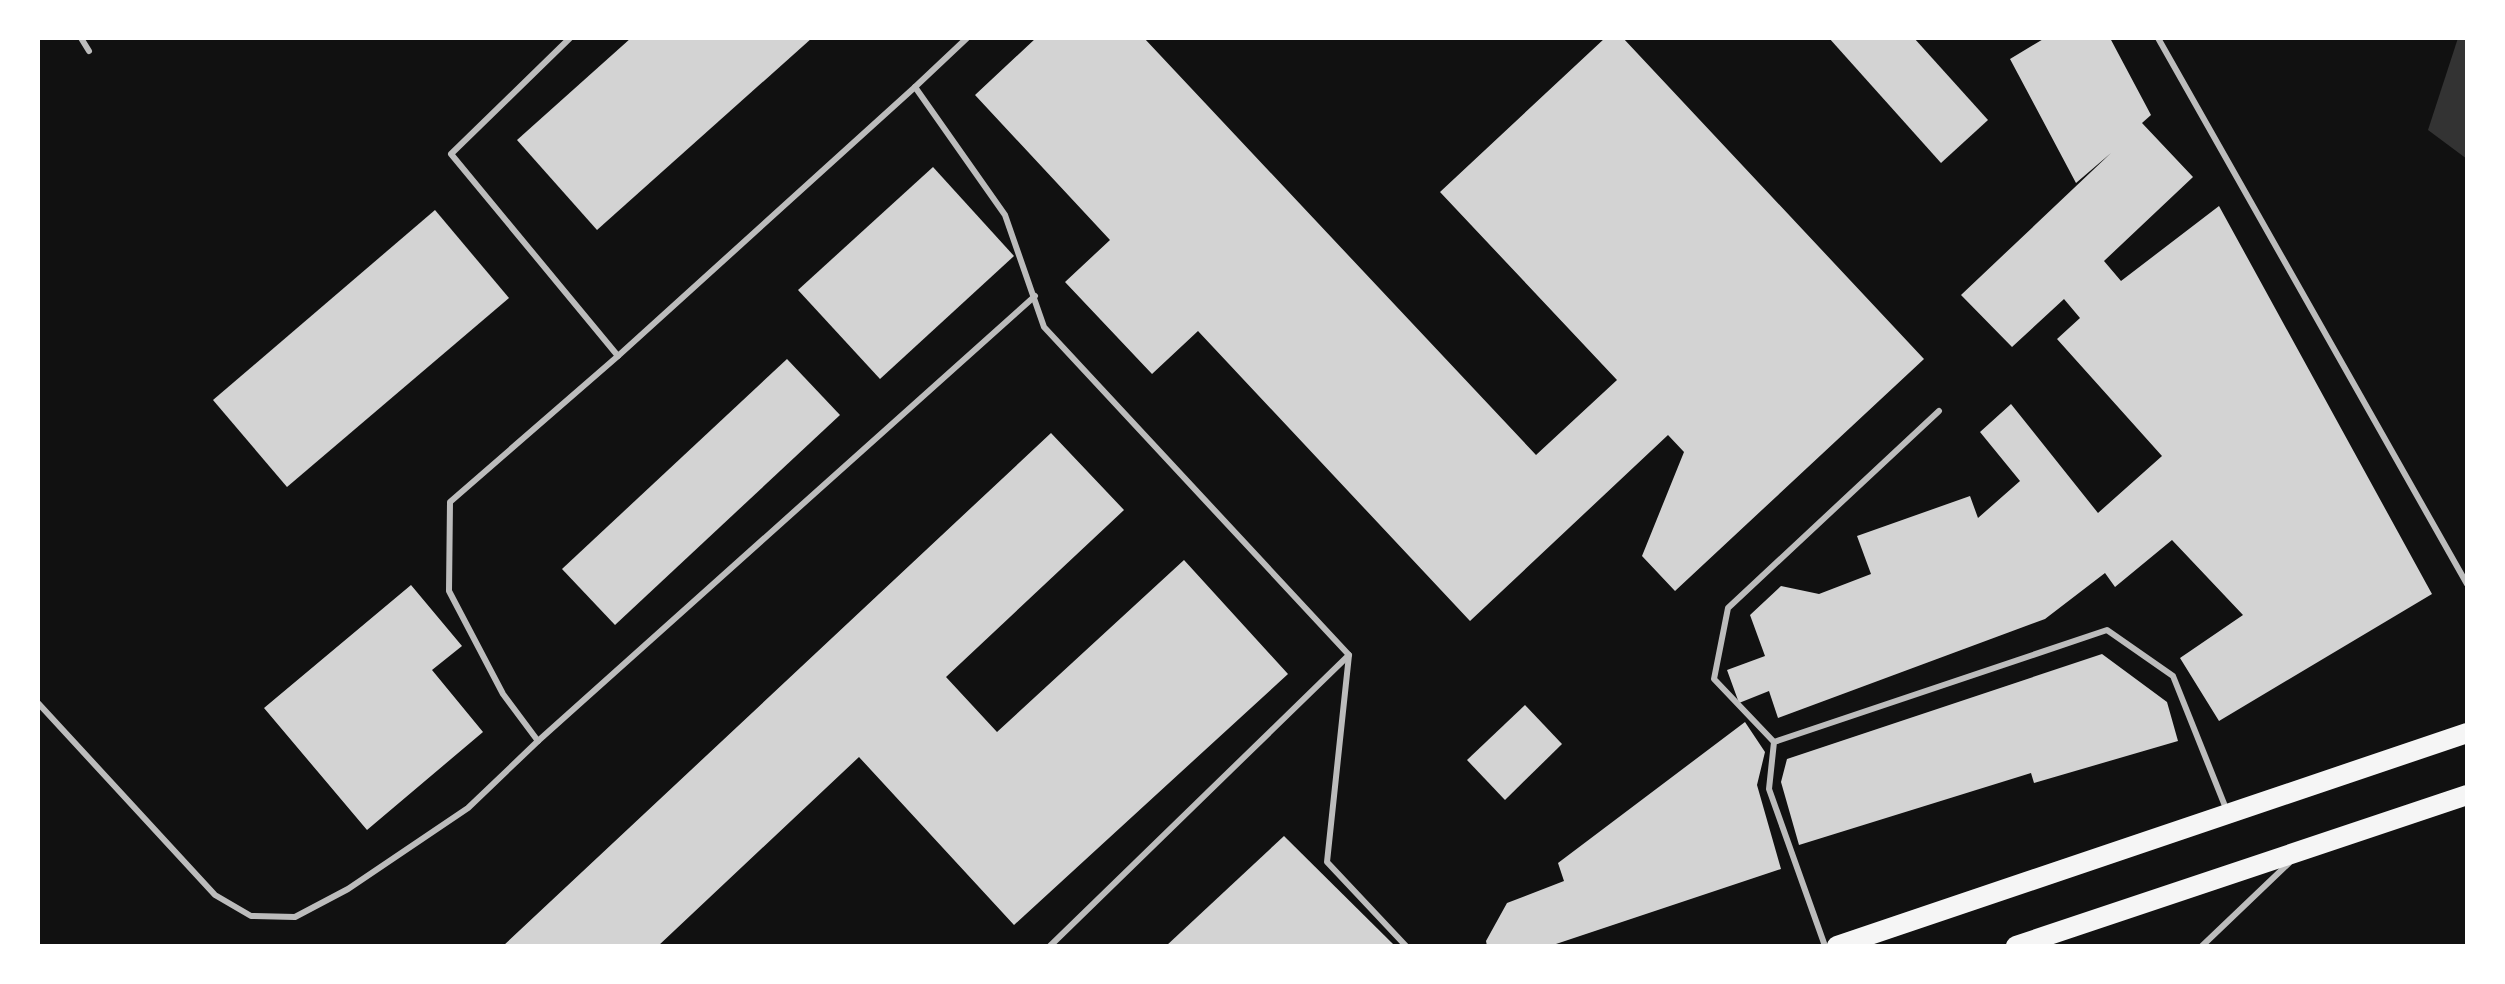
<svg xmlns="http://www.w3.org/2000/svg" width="2505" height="984" viewBox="0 0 2505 984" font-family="'Times New Roman',serif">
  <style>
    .water { fill: #333 }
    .building { fill: #d3d3d3 }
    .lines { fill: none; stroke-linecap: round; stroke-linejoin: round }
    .service { stroke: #bcbcbc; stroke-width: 6 }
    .primary { stroke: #f5f5f5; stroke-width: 20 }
  </style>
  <rect width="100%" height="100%" fill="#111"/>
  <path class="water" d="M2458,38H2467V159L2428,130Z"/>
  <g class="building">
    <path d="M631,38H812L597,230L517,140Z"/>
    <path d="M1036,38H1144L1536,455L1617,380L1440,192L1605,38H1623L1924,359L1675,591L1642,556L1684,452L1668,435L1470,621L1198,331L1152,374L1065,282L1110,240L975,95Z"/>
    <path d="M1829,38H1914L1988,120L1941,163Z"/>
    <path d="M2045,38H2110L2151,115L2142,123L2193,177L2104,261L2121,281L2219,206L2432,594L2219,721L2180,658L2243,615L2172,540L2115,587L2105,573L2045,619L1778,718L1769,691L1739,703L1727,670L1765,656L1750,615L1781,586L1819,594L1871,574L1857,536L1970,496L1978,518L2020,481L1980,432L2011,404L2098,513L2162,456L2057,339L2080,318L2064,299L2012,347L1961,295L2111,153L2076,183L2010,59Z"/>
    <path d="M933,167L1014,256L880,379L798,290Z"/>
    <path d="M435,210L509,298L287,487L213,400Z"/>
    <path d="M787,359L840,415L615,625L562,569Z"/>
    <path d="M1051,433L1124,510L946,677L997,732L1184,560L1288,674L1014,925L859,757L658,946H503Z"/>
    <path d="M411,585L462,646L432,670L483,732L367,830L264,708Z"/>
    <path d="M2102,654L2167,702L2178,741L2034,783L2031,773L1799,845L1781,782L1787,759Z"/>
    <path d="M1525,705L1562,744L1505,800L1467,760Z"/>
    <path d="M1745,722L1765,752L1757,785L1781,869L1550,946H1487L1486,941L1507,903L1564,881L1558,863Z"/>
    <path d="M1284,836L1395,946H1166Z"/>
  </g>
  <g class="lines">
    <g class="service">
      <path d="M81,38L89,51"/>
      <path d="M570,38L451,154L618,356"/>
      <path d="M967,38L915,87L1005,215L1044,327L1349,655L1327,862L1406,946"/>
      <path d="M2158,38L2467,584"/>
      <path d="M38,703L215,895L251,916L295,917L348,889L468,808L538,741L1035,296"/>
      <path d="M538,741L503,694L449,591L450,502L618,356L915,87"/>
      <path d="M1774,742L1714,679L1728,608L1939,411"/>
      <path d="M1050,946L1349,655"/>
      <path d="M1825,946L1769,789L1774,742L2107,630L2173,676L2227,811"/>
      <path d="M2202,946L2289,863"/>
    </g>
    <g class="primary">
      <path d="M1837,946L2467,733"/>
      <path d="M2016,946L2467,795"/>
    </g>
  </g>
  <rect width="2505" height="984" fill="none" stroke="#ffffff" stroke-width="80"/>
</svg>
